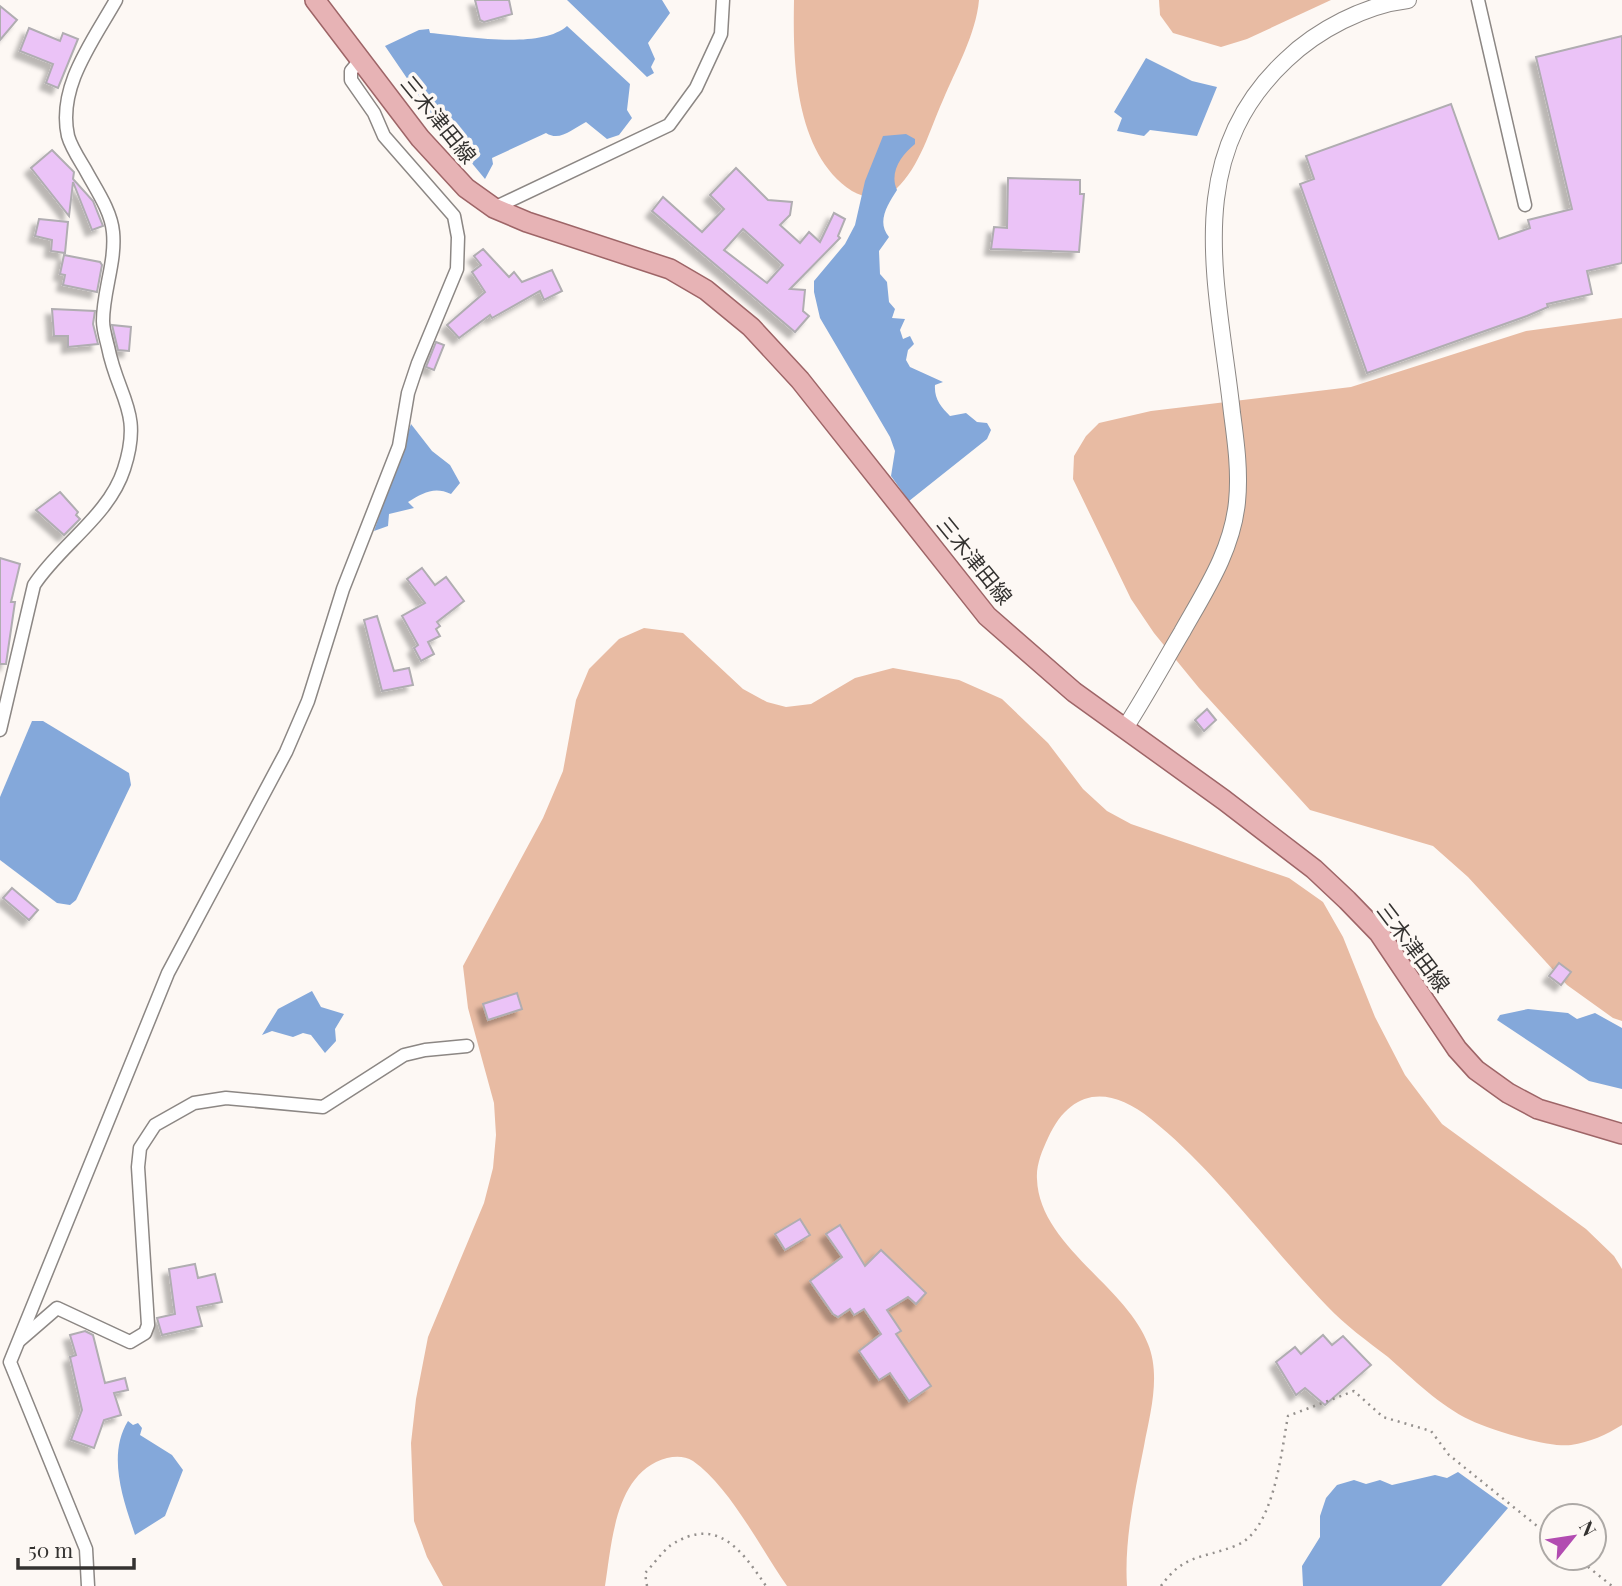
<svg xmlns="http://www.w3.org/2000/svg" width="1622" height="1586" viewBox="0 0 1622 1586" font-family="'Playfair Display','Noto Sans JP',serif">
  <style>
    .green { fill: #e8bba3 }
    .water { fill: #84a8da }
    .building { fill: #ebc3f7; stroke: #b0adb1; stroke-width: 2; fill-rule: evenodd; filter: url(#shadow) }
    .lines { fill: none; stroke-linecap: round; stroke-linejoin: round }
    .minor-casing { stroke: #8c8784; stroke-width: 15 }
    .tertiary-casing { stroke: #8c8784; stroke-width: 18 }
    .primary-casing { stroke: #9e6567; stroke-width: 22 }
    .path { stroke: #94908d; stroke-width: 2.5; stroke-dasharray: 2 5; stroke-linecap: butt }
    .minor { stroke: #fff; stroke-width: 12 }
    .tertiary { stroke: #fff; stroke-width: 16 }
    .primary { stroke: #e7b3b5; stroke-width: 19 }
    .labels { text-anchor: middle; stroke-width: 7; stroke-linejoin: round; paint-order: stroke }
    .street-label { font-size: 21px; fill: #343230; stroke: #fdf8f4 }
  </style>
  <defs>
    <filter id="shadow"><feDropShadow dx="-6" dy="6" stdDeviation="2" flood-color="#0004"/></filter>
  </defs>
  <rect width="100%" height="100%" fill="#fdf8f4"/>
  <g class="green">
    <path d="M794,0H979C976,34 956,69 943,100C930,129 920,167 896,189C883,200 865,199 852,191C794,153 793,61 794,0Z"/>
    <path d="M1159,0H1331L1247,39L1221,47L1173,33L1160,15Z"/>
    <path d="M1622,318V1021L1613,1018L1567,985L1468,877L1433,846L1310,810L1199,688L1154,633L1131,599L1073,479L1074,456L1086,436L1099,423L1151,411L1351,387L1526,331Z"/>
    <path d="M644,628L683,633L743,689L767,702L786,707L811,704L855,678L893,668L959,680L1002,699L1048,743L1083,789L1107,811L1131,824L1289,878L1323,902L1343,937L1375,1017L1405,1075L1442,1124L1586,1229L1614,1256L1622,1269V1425C1606,1435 1590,1442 1571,1445C1549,1448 1491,1430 1470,1420C1440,1406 1413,1379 1388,1357C1367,1341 1345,1325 1327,1306C1269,1246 1215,1170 1151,1119C1109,1085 1071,1088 1048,1138C1042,1151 1036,1165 1037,1179C1039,1245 1126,1286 1148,1344C1161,1376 1150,1414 1144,1446C1135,1492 1124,1539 1127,1586H787C761,1549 730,1487 693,1461C685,1456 676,1456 667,1458C615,1472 612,1542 605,1586H443L427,1557L414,1521L411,1443L416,1399L428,1337L484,1203L493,1168L496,1135L494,1103L468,1008L463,966L543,818L563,771L576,700L589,669L619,639Z"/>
  </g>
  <g class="water">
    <path d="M567,0H662L670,13L648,43L655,59L651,67L654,73L647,77Z"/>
    <path d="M567,26L630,84L627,110L632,118L619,135L607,139L586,122C572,129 560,142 546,133L492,158L493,164L485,179L432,115L385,46L419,30L429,29L430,33C465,36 540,50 567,26Z"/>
    <path d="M1146,58L1192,81L1217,87L1197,136L1150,130L1144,136L1117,131L1122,118L1114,112Z"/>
    <path d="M906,134L915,139V144C901,155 889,173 897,190C888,204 876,222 889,237L879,251L880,274L887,282L889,302L895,309L892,318L905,319L900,330L903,339L910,336L914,344L908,350L906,360L910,367L943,382L935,385C934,399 941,407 950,416L966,413L977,422L987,423L991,430L987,439L909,501L891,476L895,451L890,437L820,318L814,292V281L845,244L855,225L865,181L883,136Z"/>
    <path d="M411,424L432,451L450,465L460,483L451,494C434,486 423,493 408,502L414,508L389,514L388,526L374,531Z"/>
    <path d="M32,721H43L129,773L131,785L76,900L70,905L57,903L0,860V797Z"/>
    <path d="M312,991L321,1007L344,1014L335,1029L336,1041L325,1053L311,1035L303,1033L293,1037L272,1031L262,1035L278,1009Z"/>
    <path d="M1528,1009L1568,1013L1577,1019L1595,1013L1622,1028V1089L1589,1081L1497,1020L1500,1015Z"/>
    <path d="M128,1421L133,1425L138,1423L142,1428L140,1435L172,1455L183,1470L165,1516L135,1535C123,1499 107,1455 128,1421Z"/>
    <path d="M1458,1472L1508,1508L1441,1586H1303L1302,1566L1320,1537V1516L1326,1498L1337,1485L1354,1480L1366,1484L1380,1480L1392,1485L1435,1475L1447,1478Z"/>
  </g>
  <g class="building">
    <path d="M475,0H509L512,14L484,22L480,20Z"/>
    <path d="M0,6L17,20L0,40Z"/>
    <path d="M29,28L60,41L63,33L78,39L58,88L46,83L53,64L20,51Z"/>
    <path d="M1622,36V263L1587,271L1592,294L1547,304L1548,307L1527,316L1367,373L1300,184L1314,179L1306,156L1451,104L1499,239L1530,228L1528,220L1572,209L1536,57Z"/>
    <path d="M52,150L74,172L73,179L93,201L103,226L92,230L73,182L69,216L31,168Z"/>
    <path d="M736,168L768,200L792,202L790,215L780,225L800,243L809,232L820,242L834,213L845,219L838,236L840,238L790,289L805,290L803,311L809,316L795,332L652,211L663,197L702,232L724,209L710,195ZM743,229L783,265L767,283L724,250Z"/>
    <path d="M1008,178L1080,180V194H1084L1079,252L991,249L994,227L1007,228Z"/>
    <path d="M39,219L68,222L65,253L51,251L52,240L35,236Z"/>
    <path d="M483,249L509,277L514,272L522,282L552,270L562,291L544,300L540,291L492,318L490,315L459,338L447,325L485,292L472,272L481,265L474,256Z"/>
    <path d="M64,255L100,262L102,265L97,292L63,285L65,275L60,274Z"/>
    <path d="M52,309L95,311L93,324L98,344L68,347V336H54Z"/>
    <path d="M112,325L131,327L129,351L118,350Z"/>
    <path d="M436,342L444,345L434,370L426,367Z"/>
    <path d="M60,492L78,512L76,515L80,519L64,535L36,510Z"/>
    <path d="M0,558L20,564L11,602H15L6,664H0Z"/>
    <path d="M422,568L435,585L446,577L464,601L437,622L440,626L436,629L440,636L428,642L434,654L421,661L414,648L418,645L402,616L425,603L407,579Z"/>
    <path d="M377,616L394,671L409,668L413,685L382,691L364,620Z"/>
    <path d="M1207,709L1216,720L1204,731L1195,720Z"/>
    <path d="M12,888L38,910L29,920L3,898Z"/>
    <path d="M1559,963L1571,972L1561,985L1549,976Z"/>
    <path d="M517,993L522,1009L488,1020L483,1004Z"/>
    <path d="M800,1219L810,1235L785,1250L775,1234Z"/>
    <path d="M840,1225L865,1266L881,1250L926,1293L916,1304L908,1297L887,1310L901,1331L896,1334L931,1386L909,1401L890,1373L879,1380L859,1351L881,1334L864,1309L854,1315L850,1309L838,1317L833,1314L810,1281L842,1257L826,1234Z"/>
    <path d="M195,1264L198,1278L215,1274L222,1302L197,1307L202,1326L162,1335L157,1318L175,1314L169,1269Z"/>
    <path d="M85,1331L93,1335L105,1383L125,1378L128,1390L114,1393L121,1415L104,1420L94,1448L71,1440L82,1410L70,1357L76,1355L70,1335Z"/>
    <path d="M1323,1335L1332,1345L1343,1336L1371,1365L1325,1405L1305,1388L1296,1395L1276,1362L1295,1347L1301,1354Z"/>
  </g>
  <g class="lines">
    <g class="minor-casing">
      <g id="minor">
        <path d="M1478,0L1525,205"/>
        <path d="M494,208L669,125L696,88L721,34L723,0"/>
        <path d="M0,730L34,585C60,545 109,516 124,469C143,411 118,398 108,347C106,339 103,329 103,321C103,291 116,262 113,232C111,210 95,188 85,169C79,159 71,147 68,136C57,87 93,41 116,0"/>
        <path d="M20,1340L57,1308L130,1342L145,1333L148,1325L138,1167L140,1148L155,1125L194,1103L226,1098L323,1107L404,1055L425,1050L467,1046"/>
        <path d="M88,1586L86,1549L10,1362L168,973L286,752L308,701L343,589L399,446L408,393L418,363L457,269L458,237L454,216L384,136L374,113L351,80V71L361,59"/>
      </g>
    </g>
    <g class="tertiary-casing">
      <path id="tertiary" d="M1125,728C1145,697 1163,664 1182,632C1205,591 1232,551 1237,502C1240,472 1236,443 1232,413C1218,285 1180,159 1286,60C1317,30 1365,5 1408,0"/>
    </g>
    <g class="primary-casing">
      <path id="primary" d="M315,0L420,138L466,188L494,208L527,222L670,269L706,290L751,327L800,380L987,616L1074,692L1224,800L1314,869L1347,900L1379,933L1457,1049L1476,1070L1508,1093L1538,1109L1622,1134"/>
    </g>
    <g class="path">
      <path d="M1577,1558L1612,1586"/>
      <path d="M647,1586L645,1573C653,1565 662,1552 671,1545C718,1515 742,1551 766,1586"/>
      <path d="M1161,1586C1184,1554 1201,1559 1235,1546C1274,1532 1281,1453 1288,1416L1354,1391L1383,1417L1431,1431L1449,1455L1552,1538"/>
    </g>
    <use href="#minor" class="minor"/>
    <use href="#tertiary" class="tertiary"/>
    <use href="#primary" class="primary"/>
  </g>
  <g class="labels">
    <g class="street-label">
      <text transform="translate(438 120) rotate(51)" y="7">三木津田線</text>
      <text transform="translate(974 561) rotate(51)" y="7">三木津田線</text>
      <text transform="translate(1413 948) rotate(53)" y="7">三木津田線</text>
    </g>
  </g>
  <g transform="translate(1573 1537) rotate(60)"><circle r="33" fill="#fdf8f4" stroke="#ada9a6" stroke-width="2"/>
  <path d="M0-5L12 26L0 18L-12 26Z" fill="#b24cb1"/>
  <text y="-10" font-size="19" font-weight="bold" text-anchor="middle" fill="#343230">N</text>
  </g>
  <path d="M18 1558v10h116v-10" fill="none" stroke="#343230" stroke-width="3.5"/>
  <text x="28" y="1558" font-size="21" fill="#343230" stroke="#fdf8f4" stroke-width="5" paint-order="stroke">50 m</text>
</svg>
